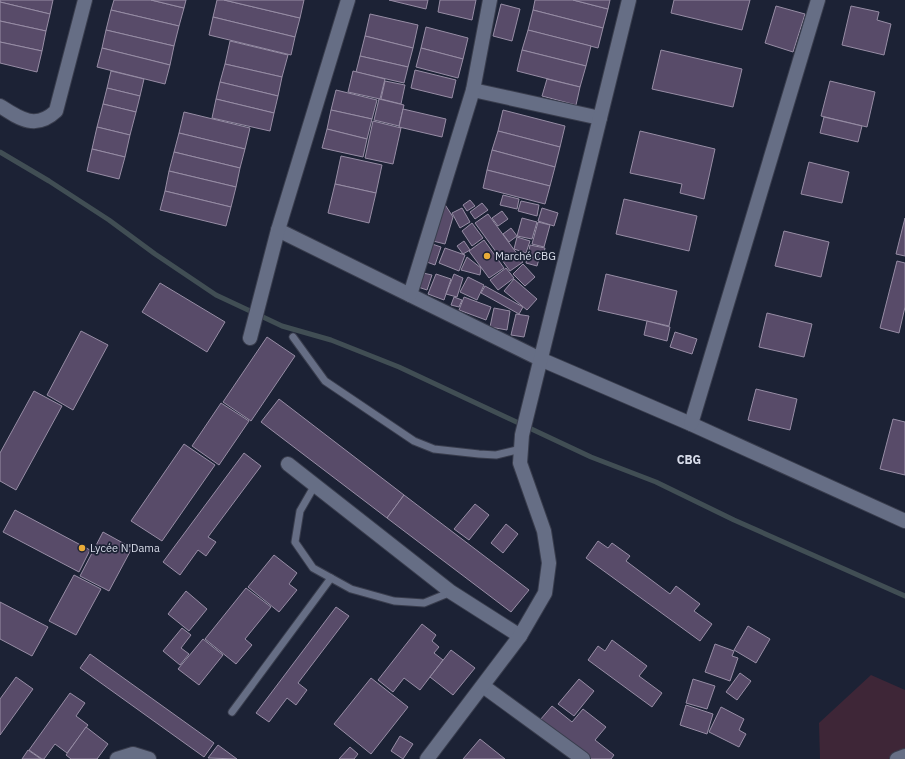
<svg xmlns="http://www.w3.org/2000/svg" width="905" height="759" viewBox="0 0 905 759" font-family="'IBM Plex Sans',sans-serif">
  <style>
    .green { fill: #3e2637 }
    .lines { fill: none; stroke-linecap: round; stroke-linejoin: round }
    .stream { stroke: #414e54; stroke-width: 5 }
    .building { fill: #584b69; stroke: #978da5 }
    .lane-casing { stroke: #393d4d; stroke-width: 9 }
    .street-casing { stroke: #393d4d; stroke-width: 16 }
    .lane { stroke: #666e85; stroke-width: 7 }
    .street { stroke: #666e85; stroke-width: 14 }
    .poi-dot { fill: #e9ab38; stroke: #1c2235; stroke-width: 1.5 }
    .labels { text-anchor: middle; stroke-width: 3.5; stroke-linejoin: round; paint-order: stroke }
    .poi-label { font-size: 11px; fill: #d9ddea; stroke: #1c2235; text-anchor: start }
    .neighbourhood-label { font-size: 12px; font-weight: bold; fill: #d9ddea; stroke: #1c2235 }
  </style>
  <rect width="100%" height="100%" fill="#1c2235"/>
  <path class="green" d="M871,675L905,690V759H820L819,723Z"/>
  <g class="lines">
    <path class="stream" d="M0,152L49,181L109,220L155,254L216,295L282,326L331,340L399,367L591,457L656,482L734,520L905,596"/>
  </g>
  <g class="building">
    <path d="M0,0H53L50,14L0,2Z"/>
    <path d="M114,0H151L184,8L179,26L111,10Z"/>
    <path d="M151,0H186L184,8Z"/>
    <path d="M217,0H224L300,18L295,37L213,17Z"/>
    <path d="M224,0H304L300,18Z"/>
    <path d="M389,0H428L426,9Z"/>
    <path d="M440,0H476L472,20L438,12Z"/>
    <path d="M535,0H573L608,9L603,28L533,10Z"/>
    <path d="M573,0H610L608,9Z"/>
    <path d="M674,0H750L742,30L671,13Z"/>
    <path d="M0,2L50,14L46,31L0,21Z"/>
    <path d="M501,4L520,9L512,41L493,36Z"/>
    <path d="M776,6L805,14L793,52L765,43Z"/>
    <path d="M851,6L879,12L877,20L891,24L884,55L842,45Z"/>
    <path d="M111,10L179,26L174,46L106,30Z"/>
    <path d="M533,10L603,28L598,48L528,30Z"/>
    <path d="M370,14L418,25L413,48L365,36Z"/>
    <path d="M213,17L295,37L291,55L209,35Z"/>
    <path d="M0,21L46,31L42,51L0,42Z"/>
    <path d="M426,27L468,38L463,59L421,48Z"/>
    <path d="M106,30L174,46L170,65L102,48Z"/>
    <path d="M528,30L591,46L586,66L522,50Z"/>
    <path d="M365,36L413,48L408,67L360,56Z"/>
    <path d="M230,41L288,55L282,77L225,64Z"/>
    <path d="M0,42L42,51L37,72L0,63Z"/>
    <path d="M102,48L170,65L165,84L97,67Z"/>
    <path d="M421,48L463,59L458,78L416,67Z"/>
    <path d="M522,50L586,66L580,87L517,71Z"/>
    <path d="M661,50L742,69L733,107L652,89Z"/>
    <path d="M360,56L408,67L404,83L356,72Z"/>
    <path d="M225,64L282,77L278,96L220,82Z"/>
    <path d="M415,70L456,80L452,98L411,88Z"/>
    <path d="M111,71L144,79L140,96L107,88Z"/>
    <path d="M353,71L385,79L380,99L348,92Z"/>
    <path d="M547,79L580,87L576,105L542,96Z"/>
    <path d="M385,81L405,85L401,104L381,99Z"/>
    <path d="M830,81L875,92L867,127L821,116Z"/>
    <path d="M220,82L278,96L274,113L216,99Z"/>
    <path d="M107,88L140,96L136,112L103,104Z"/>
    <path d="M336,90L377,100L372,119L331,110Z"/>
    <path d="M216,99L274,113L270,131L212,118Z"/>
    <path d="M379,99L404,105L399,126L374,120Z"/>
    <path d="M103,104L136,112L130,135L97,127Z"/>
    <path d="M403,109L446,119L442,137L399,127Z"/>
    <path d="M331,110L372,119L367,139L327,129Z"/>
    <path d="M503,110L565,126L560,147L498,131Z"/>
    <path d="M184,112L250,128L245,149L179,133Z"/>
    <path d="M824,117L862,126L858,142L820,133Z"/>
    <path d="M373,121L401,128L393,164L365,158Z"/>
    <path d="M97,127L130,135L125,157L92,149Z"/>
    <path d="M327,129L367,139L363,157L322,148Z"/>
    <path d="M498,131L560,147L555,167L492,150Z"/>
    <path d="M640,131L715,149L704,199L680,193L682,184L630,173Z"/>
    <path d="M179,133L245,149L240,168L174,152Z"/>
    <path d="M92,149L125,157L119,179L87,171Z"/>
    <path d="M492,150L555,167L550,186L487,170Z"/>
    <path d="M174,152L240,168L236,187L169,171Z"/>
    <path d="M341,156L382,165L376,193L335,184Z"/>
    <path d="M809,162L849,172L842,203L801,194Z"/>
    <path d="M487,170L550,186L545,204L483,188Z"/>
    <path d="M169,171L236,187L231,207L165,191Z"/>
    <path d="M335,184L376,193L369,223L328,213Z"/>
    <path d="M165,191L231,207L226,226L160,210Z"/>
    <path d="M503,195L519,199L517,209L500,205Z"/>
    <path d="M624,199L697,216L689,251L616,234Z"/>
    <path d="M470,200L475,206L467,211L463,205Z"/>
    <path d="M521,201L539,205L537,216L518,211Z"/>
    <path d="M444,203L453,217L445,244L433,241Z"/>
    <path d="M482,203L488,210L475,219L470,212Z"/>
    <path d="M462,208L470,222L460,228L452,213Z"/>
    <path d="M542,208L558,213L554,226L538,221Z"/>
    <path d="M502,211L508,219L498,226L492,218Z"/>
    <path d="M488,214L523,262L510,271L475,223Z"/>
    <path d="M522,218L537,222L532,239L517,236Z"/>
    <path d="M905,218V256L896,254Z"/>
    <path d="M538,222L550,225L544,247L532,244Z"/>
    <path d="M472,223L483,238L472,246L462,231Z"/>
    <path d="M511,228L517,236L509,242L503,234Z"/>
    <path d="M784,231L829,242L821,277L775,266Z"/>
    <path d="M517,237L530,241L526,253L514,249Z"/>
    <path d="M484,240L504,268L489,278L469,251Z"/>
    <path d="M464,241L470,250L463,254L457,246Z"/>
    <path d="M429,243L441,247L435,265L424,261Z"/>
    <path d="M530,245L545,248L543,259L528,256Z"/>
    <path d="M445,248L465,255L459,271L439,263Z"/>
    <path d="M527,256L539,259L537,266L526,263Z"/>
    <path d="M467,257L481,268L480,275L461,270Z"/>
    <path d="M897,261L905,263V307L899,333L880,328Z"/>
    <path d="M523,264L535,277L525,286L513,274Z"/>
    <path d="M506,268L514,278L498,290L490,280Z"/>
    <path d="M423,273L432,275L427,290L418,287Z"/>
    <path d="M436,274L451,279L444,300L428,294Z"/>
    <path d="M454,274L463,278L457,297L446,294Z"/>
    <path d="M606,274L677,291L669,326L598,310Z"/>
    <path d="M468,277L484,285L477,300L460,292Z"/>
    <path d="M514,279L537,299L527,310L504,291Z"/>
    <path d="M160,283L225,322L207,352L142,312Z"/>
    <path d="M485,286L523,307L519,314L481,293Z"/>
    <path d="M454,297L462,300L459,307L451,305Z"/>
    <path d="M464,297L491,307L486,320L459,310Z"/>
    <path d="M494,308L510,311L507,330L490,327Z"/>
    <path d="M767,313L812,324L804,357L759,347Z"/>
    <path d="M516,314L529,316L524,337L511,335Z"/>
    <path d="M647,321L670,327L667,341L644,335Z"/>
    <path d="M81,331L108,345L73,410L47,395Z"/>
    <path d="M675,332L697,339L692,354L670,347Z"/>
    <path d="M267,337L295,356L251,421L223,402Z"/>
    <path d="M756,389L797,399L790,430L748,420Z"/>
    <path d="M34,391L62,406L16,490L0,481V453Z"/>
    <path d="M279,399L404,495L387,518L261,422Z"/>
    <path d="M221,403L249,421L219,465L192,446Z"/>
    <path d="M893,419L905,422V475L880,469Z"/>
    <path d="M184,444L215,465L162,541L131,521Z"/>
    <path d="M244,453L261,466L208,537L216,542L206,556L198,550L180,575L163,562Z"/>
    <path d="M404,495L529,590L511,612L387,518Z"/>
    <path d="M475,504L489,515L469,540L454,529Z"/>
    <path d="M15,510L90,550L79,572L3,532Z"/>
    <path d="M506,524L518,534L503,553L491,543Z"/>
    <path d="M103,532L132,548L109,591L80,576Z"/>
    <path d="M598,541L608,548L612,543L630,556L626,561L670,594L676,586L700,604L694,611L712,624L700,641L586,558Z"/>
    <path d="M274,555L297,573L289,584L297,590L279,612L248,587Z"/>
    <path d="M74,575L101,589L76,635L49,621Z"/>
    <path d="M246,588L271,607L245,639L252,645L236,664L205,639Z"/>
    <path d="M186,591L207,609L189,631L168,614Z"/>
    <path d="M0,602L48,627L32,656L0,639Z"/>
    <path d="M336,607L349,616L298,683L307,690L296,705L287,698L269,722L256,713Z"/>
    <path d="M422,624L436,635L432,641L439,647L434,653L443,660L420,690L404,678L393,692L378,680Z"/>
    <path d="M748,626L770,639L756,663L734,650Z"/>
    <path d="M182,628L191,635L181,648L189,654L180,665L163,651Z"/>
    <path d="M203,639L223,655L199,685L178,669Z"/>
    <path d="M612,640L647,666L639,676L662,693L652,707L588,660L598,646L605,651Z"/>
    <path d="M715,644L734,651L732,656L738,658L730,681L705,672Z"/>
    <path d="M451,650L475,668L453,695L430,677Z"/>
    <path d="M90,654L214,743L204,757L80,668Z"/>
    <path d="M740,673L751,681L737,700L726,692Z"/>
    <path d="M16,677L33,689L0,735V699Z"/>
    <path d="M371,678L408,707L371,754L334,724Z"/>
    <path d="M579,679L594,691L574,716L558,704Z"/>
    <path d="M693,679L715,686L707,709L686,703Z"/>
    <path d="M70,693L85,703L76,716L88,725L67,753L55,744L44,759H42L29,750Z"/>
    <path d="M686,705L713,714L707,734L680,725Z"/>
    <path d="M552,706L572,722L583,709L606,727L595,740L614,755L611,759H589L540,720Z"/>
    <path d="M721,707L744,719L739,730L746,734L739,747L709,732Z"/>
    <path d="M86,727L108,744L97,759H71L66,755Z"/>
    <path d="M400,736L413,744L403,759L391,751Z"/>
    <path d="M480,739L505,759H463Z"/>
    <path d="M218,745L237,759L208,758Z"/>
    <path d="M350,747L358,754L354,759H339Z"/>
    <path d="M28,750L41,759H22Z"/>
  </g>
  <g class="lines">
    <g class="lane-casing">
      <g id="lane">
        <path d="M293,337L325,381L414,441L434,449L479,454L496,455L521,449"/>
        <path d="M315,485L300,511L295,542L313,568L351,589L394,601L424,603L451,592"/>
        <path d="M232,712L331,578"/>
      </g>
    </g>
    <g class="street-casing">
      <g id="street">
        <path d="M473,90L600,118"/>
        <path d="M0,106C20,119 36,130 56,111L85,0"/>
        <path d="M278,230L540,359L691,424L905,521"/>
        <path d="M410,295L473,90L490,0"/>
        <path d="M250,338L278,230L348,0"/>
        <path d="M691,424L818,0"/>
        <path d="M288,464L451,592L520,636"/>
        <path d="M483,686L583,759"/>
        <path d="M117,759L133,754L149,759"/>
        <path d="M427,759L520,636L545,593L549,563L544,531L520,463L522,435L629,0"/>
        <path d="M897,759L905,756"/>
      </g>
    </g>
    <use href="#lane" class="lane"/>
    <use href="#street" class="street"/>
  </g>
  <g class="poi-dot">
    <circle cx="487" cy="256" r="4"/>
    <circle cx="82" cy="548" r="4"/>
  </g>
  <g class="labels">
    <g class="poi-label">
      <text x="495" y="260">Marché CBG</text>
      <text x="90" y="552">Lycée N'Dama</text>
    </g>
    <g class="neighbourhood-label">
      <text x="689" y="464">CBG</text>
    </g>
  </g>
</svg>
